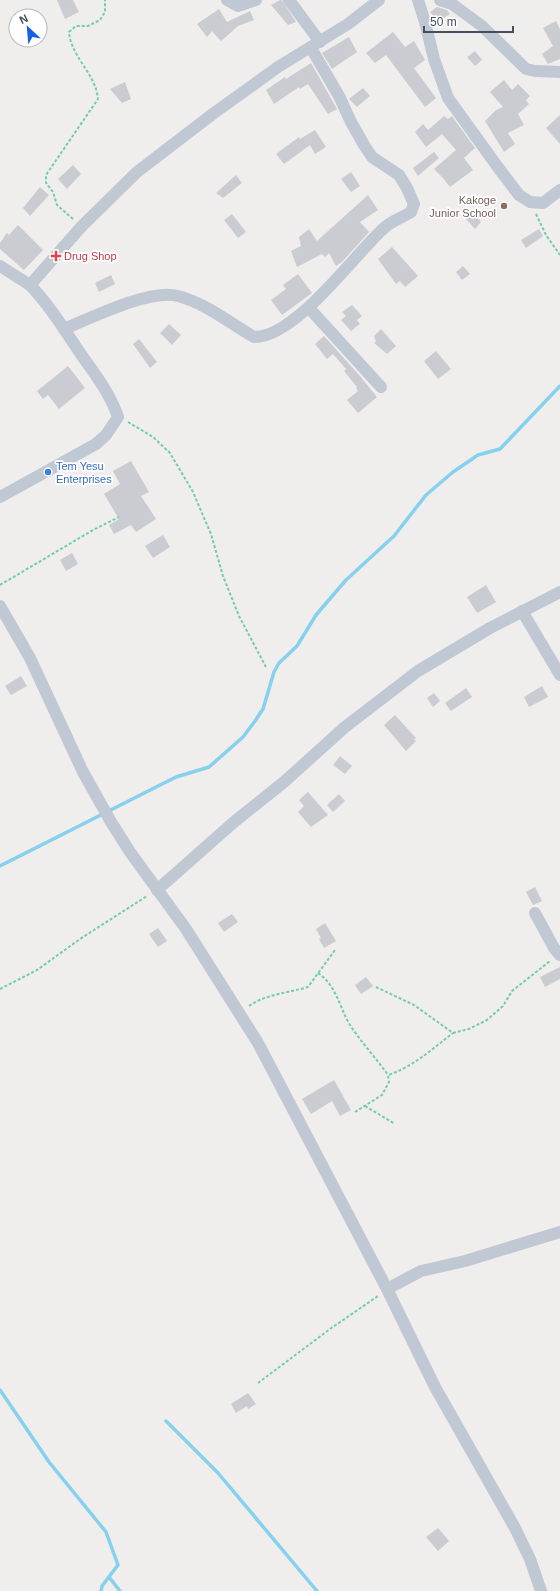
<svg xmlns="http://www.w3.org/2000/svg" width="560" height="1591" viewBox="0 0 560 1591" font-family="Helvetica,sans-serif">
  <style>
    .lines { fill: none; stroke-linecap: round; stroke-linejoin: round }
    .stream { stroke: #85d1ee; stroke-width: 3.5 }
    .building { fill: #caccd2 }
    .path { stroke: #71cea7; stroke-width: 2; stroke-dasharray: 3 2; stroke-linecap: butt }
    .minor { stroke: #c0c8d3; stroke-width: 12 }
    .education-dot { fill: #8d6e63; stroke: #fff; stroke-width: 1.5 }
    .health-dot { fill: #e0444e; stroke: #fff; stroke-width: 1.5 }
    .shop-dot { fill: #3f7fe0; stroke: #fff; stroke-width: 1.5 }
    .labels { text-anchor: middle; stroke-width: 3.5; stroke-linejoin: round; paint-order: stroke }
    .education-label { font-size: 11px; fill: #785e54; stroke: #fff; text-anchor: end }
    .health-label { font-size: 11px; fill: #be3a42; stroke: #fff; text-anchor: start }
    .shop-label { font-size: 11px; fill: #366cbe; stroke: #fff; text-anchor: start }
  </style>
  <rect width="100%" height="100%" fill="#f0eded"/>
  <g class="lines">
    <g class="stream">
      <path d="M0,866L176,777L209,767L243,737L255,721L263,709L274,672L279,663L297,646L316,615L346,580L394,536L426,495L453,472L478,455L500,449L560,386"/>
      <path d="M0,1390L49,1462L106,1532L118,1565L102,1586L101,1591"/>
      <path d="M166,1421L218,1473L317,1591"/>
      <path d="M109,1577L120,1591"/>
    </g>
  </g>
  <g class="building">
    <path d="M57,0H73L79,12L65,19Z"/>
    <path d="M280,0H282L296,22L288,25L271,5Z"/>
    <path d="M437,7L447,10L450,14L438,22L430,12Z"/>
    <path d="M219,9L227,22L250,11L254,20L238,26L221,41L212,31L207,37L197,24Z"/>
    <path d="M556,21L560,29V59L548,64L542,54L553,46L543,28Z"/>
    <path d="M393,32L405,47L414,41L425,60L414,68L436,98L425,107L386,55L375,63L366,53Z"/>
    <path d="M349,37L357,52L332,69L322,53Z"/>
    <path d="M475,51L482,60L475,66L467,57Z"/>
    <path d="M311,63L337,109L328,114L308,84L300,89L299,87L274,104L266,90L285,77L286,79Z"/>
    <path d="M504,80L512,90L518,84L530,96L526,100L529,104L518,114L524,125L508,133L515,144L504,152L485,121L496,110L503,107L490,92Z"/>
    <path d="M125,82L131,99L122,103L110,89Z"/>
    <path d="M363,88L370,96L357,107L349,99Z"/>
    <path d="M560,115V144L546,128Z"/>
    <path d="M444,116L448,119L452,116L475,148L464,158L473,170L450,187L443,178L434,169L456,150L442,134L426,147L415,132L423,124L428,130Z"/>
    <path d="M315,130L326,147L315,154L310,145L284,164L276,154L299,137L300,139Z"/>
    <path d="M434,152L439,158L418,176L413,168Z"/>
    <path d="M73,165L81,174L67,189L58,179Z"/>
    <path d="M351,172L360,186L351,192L341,179Z"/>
    <path d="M236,175L242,183L223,198L216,193Z"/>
    <path d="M40,187L49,195L30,216L23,208Z"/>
    <path d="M368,195L378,210L360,222L369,232L342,262L336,266L329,253L325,257L322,254L297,267L291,251L301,246L299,237L309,229L317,241Z"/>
    <path d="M473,212L481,222L475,229L465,218Z"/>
    <path d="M232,214L246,232L238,238L224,220Z"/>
    <path d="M18,225L43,250L24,270L0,249V243L7,233L9,235Z"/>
    <path d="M539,229L543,236L526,248L521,240Z"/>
    <path d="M392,247L418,276L405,287L400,281L396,284L378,259Z"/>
    <path d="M463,266L470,274L462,280L456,272Z"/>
    <path d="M298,274L312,293L282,315L271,300L286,289L283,285Z"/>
    <path d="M111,275L115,284L99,292L95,283Z"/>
    <path d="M352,305L362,316L357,320L360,324L351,331L341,320L346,316L342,312Z"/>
    <path d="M169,324L181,335L172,345L160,333Z"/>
    <path d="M381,329L396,346L387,354L374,343L376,341L374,336Z"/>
    <path d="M324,336L360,376L377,397L358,413L347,400L358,391L356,388L357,387L344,371L346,369L333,354L327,359L315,344Z"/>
    <path d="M139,339L157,362L150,368L133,344Z"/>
    <path d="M436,351L451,369L438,379L424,361Z"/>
    <path d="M68,366L85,388L59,409L48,395L43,399L37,391Z"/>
    <path d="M131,461L149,492L141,496L156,519L136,532L131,525L114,534L109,525L119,519L104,494L120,484L113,471Z"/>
    <path d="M163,535L170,547L153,558L145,546Z"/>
    <path d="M72,553L78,564L66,571L60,560Z"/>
    <path d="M486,585L496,602L477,613L467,597Z"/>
    <path d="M21,676L27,686L11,695L5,686Z"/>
    <path d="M542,686L548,697L529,707L524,697Z"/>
    <path d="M466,688L472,697L451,711L445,703Z"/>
    <path d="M434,693L440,701L433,707L427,698Z"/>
    <path d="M395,715L416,738L414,740L416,741L406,751L384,725Z"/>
    <path d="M340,756L352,766L345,774L333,765Z"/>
    <path d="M308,792L328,815L311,827L298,812L304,806L299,800Z"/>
    <path d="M339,794L345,801L333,812L327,805Z"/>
    <path d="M535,887L542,901L533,905L526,892Z"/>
    <path d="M232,914L238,922L224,932L218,923Z"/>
    <path d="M325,923L336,941L324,948L319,939L321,938L316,929Z"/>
    <path d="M158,928L167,941L158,947L149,934Z"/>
    <path d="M560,967V979L545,987L540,977Z"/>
    <path d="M366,977L373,986L361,994L355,985Z"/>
    <path d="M334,1080L351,1110L340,1116L332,1101L311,1114L302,1099Z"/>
    <path d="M248,1393L256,1404L248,1409L247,1406L236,1413L231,1404Z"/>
    <path d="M438,1528L449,1541L438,1551L426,1537Z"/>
  </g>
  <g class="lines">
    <g class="path">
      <path d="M536,214L546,235L560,255"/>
      <path d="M73,219L57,205L53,192L46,183V175L98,99C96,74 71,57 69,32L76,26H88L100,20L105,12V0"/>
      <path d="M128,422L153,437L170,453L193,492L211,534L223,576L239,616L267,669"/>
      <path d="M0,585L93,530L119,517"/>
      <path d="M318,973C337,986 339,1007 350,1025C361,1042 376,1058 388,1075"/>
      <path d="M376,987L414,1005L453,1033L469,1029L487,1020L503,1006L512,991L550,961"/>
      <path d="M0,989L37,970L80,939L147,896"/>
      <path d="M249,1006C266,994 288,993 308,987L335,950"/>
      <path d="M365,1106L395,1124"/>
      <path d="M355,1112L382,1095L389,1082L388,1075C413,1067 432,1049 453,1033"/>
      <path d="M258,1383L330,1329L378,1296"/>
    </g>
    <g class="minor">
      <path d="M227,0L238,6L256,0"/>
      <path d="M289,0L320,42"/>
      <path d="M418,0L425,22L434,59L448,98L497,166L519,195L530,202L543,203L560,190"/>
      <path d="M440,0L452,4L482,26L526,69L535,71L560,72"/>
      <path d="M0,266L30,285"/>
      <path d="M309,308L381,387"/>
      <path d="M64,329C91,318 151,288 178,296C205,303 230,323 254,337C295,338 354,255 383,229C391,221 402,218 411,212L414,204L407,188L399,175L372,157L364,145L351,122L339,96L311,48"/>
      <path d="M0,497L96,444L106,435L118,417C110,393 94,373 80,353C64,329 50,306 30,285L82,226L137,172L214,113L278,67L348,24L379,0"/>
      <path d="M0,606L30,658L83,772L111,822L130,852L186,929L258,1043L387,1289L435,1387L515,1528L530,1559L541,1591"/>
      <path d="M522,611L560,675"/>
      <path d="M157,890L234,822L284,782L345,727L418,671L490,628L560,592"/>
      <path d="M535,913L554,948L560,955"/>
      <path d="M387,1289L421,1271L465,1261L560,1232"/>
    </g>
  </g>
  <circle class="education-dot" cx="504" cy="206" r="4"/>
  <path class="health-dot" d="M54 250h4v4h4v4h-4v4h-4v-4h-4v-4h4z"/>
  <circle class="shop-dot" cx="48" cy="472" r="4"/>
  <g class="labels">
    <g class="education-label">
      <text x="496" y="204">Kakoge<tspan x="496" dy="13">Junior School</tspan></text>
    </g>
    <g class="health-label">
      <text x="64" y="260">Drug Shop</text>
    </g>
    <g class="shop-label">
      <text x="56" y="470">Tem Yesu<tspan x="56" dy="13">Enterprises</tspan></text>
    </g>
  </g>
  <g transform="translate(28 28) rotate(334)"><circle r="19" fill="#ffffff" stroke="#b5b9bd"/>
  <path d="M0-3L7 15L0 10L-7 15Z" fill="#1560e3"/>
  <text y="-6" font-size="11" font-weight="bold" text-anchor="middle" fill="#454f5b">N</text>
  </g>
  <path d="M424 26v6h89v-6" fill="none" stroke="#454f5b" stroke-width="2"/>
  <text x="430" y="26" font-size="12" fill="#454f5b" stroke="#ffffff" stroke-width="3" paint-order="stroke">50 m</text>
</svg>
